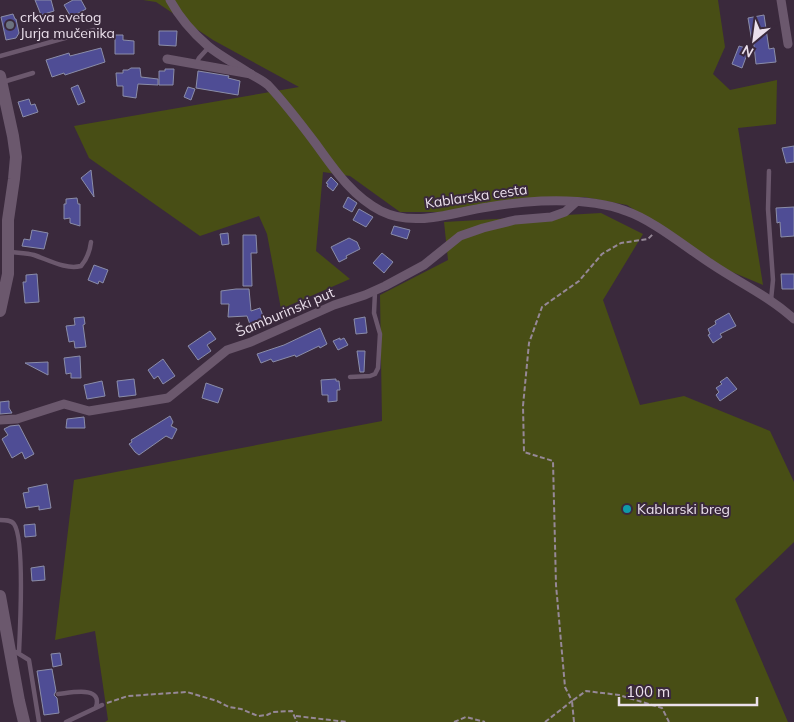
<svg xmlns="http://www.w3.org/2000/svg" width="794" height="722" viewBox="0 0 794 722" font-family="Mulish,sans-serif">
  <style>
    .green { fill: #484e15 }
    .building { fill: #4f4d95; stroke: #8b8da8 }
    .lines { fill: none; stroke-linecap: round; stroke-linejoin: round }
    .path { stroke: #968897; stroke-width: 2; stroke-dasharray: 5 2.5; stroke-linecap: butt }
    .service { stroke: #6b586d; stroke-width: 4.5 }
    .minor { stroke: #6b586d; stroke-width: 9 }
    .secondary { stroke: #6b586d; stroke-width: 12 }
    .worship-dot { fill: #6b7280; stroke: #3a293c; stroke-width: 2 }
    .culture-dot { fill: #0f9aa8; stroke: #3a293c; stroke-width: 2 }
    .labels { text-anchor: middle; stroke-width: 4; stroke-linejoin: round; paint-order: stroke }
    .poi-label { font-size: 14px; fill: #ebe0ec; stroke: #3a293c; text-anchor: start }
    .street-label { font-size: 14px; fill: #ebe0ec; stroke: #3a293c }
  </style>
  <rect width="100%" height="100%" fill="#3a293c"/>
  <g class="green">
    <path d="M143,0H718L725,47L713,74L730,90L777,80L776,124L738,128L763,285L725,269L627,205L584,197L442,212H400L350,176L323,172L316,251L350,279L281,309L267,234L259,216L200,236L89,158L74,126L299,87L213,40L156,2Z"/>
    <path d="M601,213L643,234L603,300L640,405L684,396L770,431L794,482V542L735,599L788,722H105L108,720L95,631L55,640L74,480L382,421L380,295L448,260L444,222Z"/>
  </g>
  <g class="building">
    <path d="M35,0H51L54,11L41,15Z"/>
    <path d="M73,0H81L86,9L71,17L64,5Z"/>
    <path d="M13,14L15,19H16L19,33L16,38L6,40L1,17Z"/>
    <path d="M764,15L769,49L774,48L776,62L756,64L753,37L752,42L748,18Z"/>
    <path d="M159,31H177L176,46L159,45Z"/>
    <path d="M115,35H123V40L134,41V54H115Z"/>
    <path d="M739,46L749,49L742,68L732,64Z"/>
    <path d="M101,48L105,62L65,75L64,73L52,77L46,60L69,53L70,56Z"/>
    <path d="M131,68H140L141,77L158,79V85L138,84L136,98L123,96V86H117L116,73H123V70H128Z"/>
    <path d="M165,69H174L173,85H159V71H165Z"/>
    <path d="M198,71L229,76L228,78L240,81L238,95L196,88Z"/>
    <path d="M78,85L85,102L78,105L71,88Z"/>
    <path d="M188,87L195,89L191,100L184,97Z"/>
    <path d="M29,99L31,105L35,104L38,112L23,117L18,102Z"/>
    <path d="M794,146V162L786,163L782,148Z"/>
    <path d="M91,170L94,197L81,178Z"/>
    <path d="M331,177L338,184L333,191L327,186L328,184L326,183Z"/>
    <path d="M348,197L357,203L352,212L343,207Z"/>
    <path d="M77,198L78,204H80V226L70,223V218L64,219V204H66V199Z"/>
    <path d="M794,207V236L781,237L780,222L777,223L776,208Z"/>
    <path d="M359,209L373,217L366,227L353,220Z"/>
    <path d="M394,226L410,230L407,239L391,234Z"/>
    <path d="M32,230L48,233L44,249L22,246L24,239L30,240Z"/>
    <path d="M228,233L229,244L222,245L220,234Z"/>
    <path d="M243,235H256L257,253H251L252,286H243Z"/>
    <path d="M349,238L357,242L360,249L346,256L347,258L339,262L331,247Z"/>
    <path d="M382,253L393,262L384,273L373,263Z"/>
    <path d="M94,265L108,270L103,283L99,281L98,284L88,280Z"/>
    <path d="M37,274L39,302L25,303L23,282H26V275Z"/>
    <path d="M781,274H794V289H782Z"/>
    <path d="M236,289H249L251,311L260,308L265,321L258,324L260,327L252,330L247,316L228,317L229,304H221V291Z"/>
    <path d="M729,313L736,326L720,334L722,337L713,343L708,335L710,334L708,329L716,324L715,321Z"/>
    <path d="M84,317L85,324L83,325L86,347L75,348L74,341L69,342L66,326L75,325L74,318Z"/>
    <path d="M365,317L367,333L356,334L354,319Z"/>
    <path d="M320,328L327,344L320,348L319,346L296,357L295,355L273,362L271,359L261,363L257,354L284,345Z"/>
    <path d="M210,331L216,339L207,345L211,351L198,360L188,346Z"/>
    <path d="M340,338V340L344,338L348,345L338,350L333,341Z"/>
    <path d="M357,351H365L364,372H360Z"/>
    <path d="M80,356L81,378H71V373L66,374L64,358Z"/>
    <path d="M163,359L175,376L163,384L158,376L154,379L148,370Z"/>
    <path d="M48,362V375L25,363Z"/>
    <path d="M727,377L737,389L720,401L716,395L719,392L716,388L722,384L720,382Z"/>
    <path d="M134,379L136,395L119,397L117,381Z"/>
    <path d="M336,379V381H339L340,390H337V401L328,402V395H322L321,380Z"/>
    <path d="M102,381L105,396L87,399L84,385Z"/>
    <path d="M206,383L223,389L218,403L202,398Z"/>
    <path d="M9,401V408L12,413L0,414V402Z"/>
    <path d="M170,416L173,422L171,426L177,429L172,439L166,436L139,455L135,452L129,444L132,442L131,440Z"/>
    <path d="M84,417L85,428H66L67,419Z"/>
    <path d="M19,425L34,454L25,459L22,452L12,458L2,439L8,435L4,429L10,426Z"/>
    <path d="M47,484L51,508L39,510V506L26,508L23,493L29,492L28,488Z"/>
    <path d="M35,524L36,536L25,537L24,525Z"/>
    <path d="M44,566L45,580L32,581L31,568Z"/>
    <path d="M60,653L62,665L53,667L51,654Z"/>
    <path d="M52,669L56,691L54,695L57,698L59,713L44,715L37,671Z"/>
  </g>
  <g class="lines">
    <g class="path">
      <path d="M107,703L128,696L187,692L217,701L229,707L241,709L258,716L267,715L273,712L292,711L297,722"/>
      <path d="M296,716L347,722"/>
      <path d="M454,722L466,717L485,722"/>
      <path d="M545,722L572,701L565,687L556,585L553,461L524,452L523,406L529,343L542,307L579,281L602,254L621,243L648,239L653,234"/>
      <path d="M574,722L572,701L586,691L619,695L662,708L669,722"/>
    </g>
    <g class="service">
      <path d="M0,56L94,30"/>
      <path d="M196,64L199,58L209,47"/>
      <path d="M3,82L33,73"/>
      <path d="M769,171L768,209L773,280L771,300"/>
      <path d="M10,252C18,253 27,253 34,255C49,260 66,270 81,266C87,259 90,251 91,242"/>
      <path d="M350,377L370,376L375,374L378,368L380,334L374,313L375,292"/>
      <path d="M0,520C5,520 11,520 14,524C25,539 20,630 19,652"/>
      <path d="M16,652L29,660L39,722"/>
      <path d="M58,694C70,693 103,685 96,707"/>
      <path d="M66,722L102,705"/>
    </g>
    <g class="minor">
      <path d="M170,0C179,17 194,34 208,46C220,56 236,64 249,73C255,77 262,80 268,85C285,103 301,124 316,144C334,169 352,196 381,211C415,228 453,212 488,207C505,204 523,202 541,201C568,200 601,201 626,211C653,220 688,249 713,265C740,283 770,297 794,319"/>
      <path d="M781,0L788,44"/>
      <path d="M167,59L251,74"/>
      <path d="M0,420L17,419L64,404L89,411L168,398L227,350L251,342L334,305L365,295L385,286L424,265L460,236L483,228L515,220L551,217L565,212L576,202"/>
    </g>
    <g class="secondary">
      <path d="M0,76L13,136L16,157L14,179L8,220V274L0,311"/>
      <path d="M0,596L19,701L24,722"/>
    </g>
  </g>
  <circle class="worship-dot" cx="10" cy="25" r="5"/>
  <circle class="culture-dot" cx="627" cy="509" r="5"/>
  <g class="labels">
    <g class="poi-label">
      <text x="20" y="22">crkva svetog<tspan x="20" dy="16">Jurja mučenika</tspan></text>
      <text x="637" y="514">Kablarski breg</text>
    </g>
    <g class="street-label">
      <text transform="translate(476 196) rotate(-8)" y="5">Kablarska cesta</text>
      <text transform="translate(285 312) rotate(-23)" y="5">Šamburinski put</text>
    </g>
  </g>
  <g transform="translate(754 40) rotate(209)" stroke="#3a293c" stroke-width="4" paint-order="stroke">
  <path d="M0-4L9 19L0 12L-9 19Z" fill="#ebe0ec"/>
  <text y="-8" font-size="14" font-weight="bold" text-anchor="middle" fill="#ebe0ec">N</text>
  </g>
  <path d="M619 697v8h138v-8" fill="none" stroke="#ebe0ec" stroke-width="2.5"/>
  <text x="626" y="697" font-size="15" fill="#ebe0ec" stroke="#3a293c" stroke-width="4" paint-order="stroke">100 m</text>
</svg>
